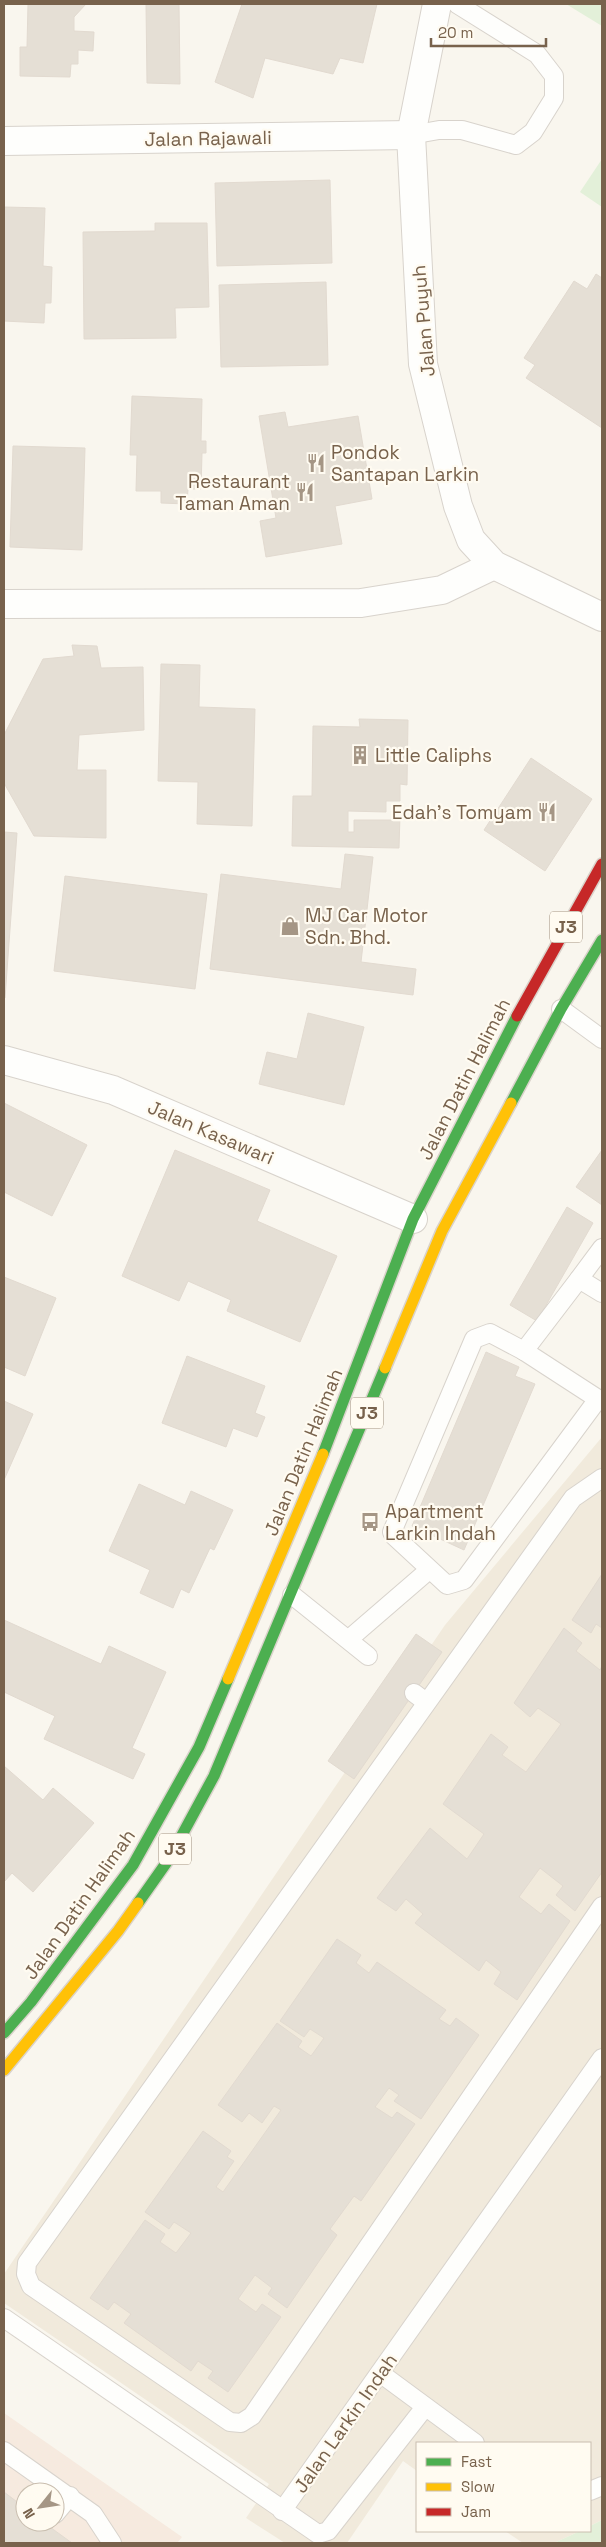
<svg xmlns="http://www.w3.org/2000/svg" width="606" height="2547" viewBox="0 0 606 2547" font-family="'Space Grotesk',sans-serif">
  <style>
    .residential { fill: #f1eadc }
    .commercial { fill: #f6eadf; fill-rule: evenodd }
    .green { fill: #e3f0d9 }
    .building { fill: #e5dfd5; stroke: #e2dad0 }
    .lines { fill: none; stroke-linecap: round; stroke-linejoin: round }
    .lane-casing { stroke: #d8d3cc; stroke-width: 20 }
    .street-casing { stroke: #d8d3cc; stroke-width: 30 }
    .fast-casing { stroke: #dad3cb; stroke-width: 14 }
    .slow-casing { stroke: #dad3cb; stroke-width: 14 }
    .jam-casing { stroke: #dad3cb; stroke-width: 14 }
    .lane { stroke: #fefefc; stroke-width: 18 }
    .street { stroke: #fefefc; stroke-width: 28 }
    .fast { stroke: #4caf50; stroke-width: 11 }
    .slow { stroke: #ffc107; stroke-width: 11 }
    .jam { stroke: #c62828; stroke-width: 11 }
    .labels { text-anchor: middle; stroke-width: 4.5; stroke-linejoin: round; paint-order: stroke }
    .shield { fill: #fffbf1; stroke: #a0907e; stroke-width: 1 }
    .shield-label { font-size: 18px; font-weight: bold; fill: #78624c }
    .street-label { font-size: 19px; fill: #78624c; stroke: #fffbf1 }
    .poi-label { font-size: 19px; fill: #78624c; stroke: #fffbf1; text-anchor: start }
  </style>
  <rect width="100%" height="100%" fill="#f9f6ee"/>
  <g class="residential">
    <path d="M602,1437V2520L590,2526V2443H417V2471L403,2461L347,2543H285L246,2518L269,2484L4,2303V2274L445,1625Z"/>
    <path d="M505,2531H580L554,2543H523Z"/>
  </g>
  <path class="commercial" d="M4,2413L182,2537L177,2543H4ZM25,2492H55V2522H25Z"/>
  <g class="green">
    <path d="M566,4H602V26Z"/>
    <path d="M602,159V207L580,192Z"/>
    <path d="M602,2520V2543H554L580,2531H590V2526Z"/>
  </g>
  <g class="building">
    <path d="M28,4H86L74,17V31L94,32L93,51L78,50V64H71L70,77L20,76V47H27Z"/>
    <path d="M146,4H179L180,84L147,83Z"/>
    <path d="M242,4H377L363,63L340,58L333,74L265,58L253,98L215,82Z"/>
    <path d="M330,180L332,263L217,266L215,183Z"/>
    <path d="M4,207L45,208L43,266L52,267L51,303H45L44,323L4,321Z"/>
    <path d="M155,223H207L209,307L175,308L176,338L84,339L83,232L155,231Z"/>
    <path d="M596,274L602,278V428L526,378L535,365L524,358L574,281L587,289Z"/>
    <path d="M326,282L328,365L221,367L219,285Z"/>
    <path d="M132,396L202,399L201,441H206V453H202L201,489H188L187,504L161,503V491H136L137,455H130Z"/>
    <path d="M285,412L288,427L358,416L372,499L335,506L342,544L266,557L260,521L276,518L259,416Z"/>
    <path d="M13,446L85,448L82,550L10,547Z"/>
    <path d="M72,645L97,646L101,668L143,667L144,730L79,735L77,770H106V838L34,836L4,783V735L43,659L74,656Z"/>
    <path d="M161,664L200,665L199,707L255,709L252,826L197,824L198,782L158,781Z"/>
    <path d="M359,719L408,720L407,785L400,784V801H386V812L348,811V832H354V820H396V814L400,815L399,848L292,846L293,796H312L313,726L360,727Z"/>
    <path d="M531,758L592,799L545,871L484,830Z"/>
    <path d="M4,832L17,833L5,998H4Z"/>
    <path d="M345,854L373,857L361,962L416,969L413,995L210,969L221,874L341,889Z"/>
    <path d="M65,876L207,894L195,989L54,971Z"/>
    <path d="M308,1013L364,1027L344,1105L259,1084L267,1052L297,1059Z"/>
    <path d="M4,1103L87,1145L52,1216L4,1192Z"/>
    <path d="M175,1150L270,1190L257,1221L337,1256L300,1342L227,1311L231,1300L188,1281L179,1301L122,1276Z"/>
    <path d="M602,1150V1205L576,1187Z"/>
    <path d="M567,1207L593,1223L537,1321L510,1305Z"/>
    <path d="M4,1277L56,1298L25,1376L4,1367Z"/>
    <path d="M486,1352L519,1367L515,1376L535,1384L464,1550L412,1526Z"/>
    <path d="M187,1356L265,1386L255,1413L265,1417L257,1437L233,1428L226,1447L162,1423Z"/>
    <path d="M4,1401L33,1414L4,1480Z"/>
    <path d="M139,1484L185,1505L191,1491L233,1510L214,1550L210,1548L189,1593L181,1589L173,1608L140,1593L150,1570L109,1551Z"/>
    <path d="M602,1574V1628L596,1624L591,1633L572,1620Z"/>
    <path d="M4,1620L101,1664L109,1646L166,1672L132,1748L145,1754L133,1779L44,1739L55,1716L4,1692Z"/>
    <path d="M564,1628L582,1643L576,1651L600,1670L602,1666V1872L575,1911L556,1895L563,1886L540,1868L519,1897L541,1914L549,1904L570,1921L517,2000L494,1984L501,1972L486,1960L479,1971L415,1923L423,1914L406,1899L396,1911L377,1898L430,1828L467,1859L484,1834L443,1804L491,1734L508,1747L502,1755L526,1772L561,1724L538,1708L530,1717L514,1703Z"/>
    <path d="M416,1634L442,1652L354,1779L328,1761Z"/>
    <path d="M4,1766L43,1800L53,1788L94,1823L33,1892L12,1873L4,1882Z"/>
    <path d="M337,1939L361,1955L356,1963L369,1973L377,1962L446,2010L439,2019L450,2026L456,2018L479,2035L421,2119L394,2101L399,2095L389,2088L375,2107L392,2118L397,2112L415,2124L361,2201L354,2196L330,2229L337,2235L287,2308L268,2294L272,2288L255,2275L238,2299L256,2312L262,2304L281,2317L228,2392L208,2378L213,2371L198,2361L191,2371L124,2323L131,2314L114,2302L108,2310L90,2298L145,2220L165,2234L160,2242L176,2253L191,2233L174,2222L169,2229L145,2212L203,2131L231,2151L227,2157L234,2161L216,2187L223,2192L281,2110L274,2106L262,2123L249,2113L242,2122L218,2105L277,2023L302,2041L298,2047L311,2056L324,2038L310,2029L304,2037L280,2021Z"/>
    <path d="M4,2492L25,2508V2522H43L72,2543H4Z"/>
  </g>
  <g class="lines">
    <g class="lane-casing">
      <g id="lane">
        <path d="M411,135L439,130H462L516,145L533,132L554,98V76L537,54L457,4"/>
        <path d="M561,1009L602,1039"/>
        <path d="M602,1248L579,1279L602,1293"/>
        <path d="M490,1333L524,1351L598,1399L464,1580L447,1585L394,1536L392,1532L474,1339Z"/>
        <path d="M524,1351L579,1279"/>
        <path d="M602,1478L573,1498L27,2263L26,2274L31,2286L230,2422L241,2423L252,2416L602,1906"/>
        <path d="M292,1595L368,1656"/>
        <path d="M349,1639L429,1570"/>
        <path d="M414,1693L426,1702"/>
        <path d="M4,2318L318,2534L328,2531L425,2407"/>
        <path d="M380,2373L475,2443"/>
        <path d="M4,2451L93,2514L112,2543"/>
        <path d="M590,2491L602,2486"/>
        <path d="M282,2511L602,2058"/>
        <path d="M55,2514L70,2496"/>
      </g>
    </g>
    <g class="street-casing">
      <g id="street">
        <path d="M437,4L411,135L423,364L458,506L471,540L494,565L602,617"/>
        <path d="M4,141L411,135"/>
        <path d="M4,604L361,603L442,590L494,565"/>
        <path d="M4,1060L113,1090L413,1219"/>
      </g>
    </g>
    <g class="fast-casing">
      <g id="fast">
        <path d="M511,1103L561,1009L602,940"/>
        <path d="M323,1454L413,1219L517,1016"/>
        <path d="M138,1903L169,1859L214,1776L385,1368"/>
        <path d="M4,2033L31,2002L133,1865L199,1747L228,1679"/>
      </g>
    </g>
    <g class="slow-casing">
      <g id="slow">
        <path d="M385,1368L442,1231L511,1103"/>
        <path d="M228,1679L323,1454"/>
        <path d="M4,2070L118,1931L138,1903"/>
      </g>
    </g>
    <g class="jam-casing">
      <path id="jam" d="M517,1016L602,864"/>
    </g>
    <use href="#lane" class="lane"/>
    <use href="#street" class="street"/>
    <use href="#fast" class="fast"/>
    <use href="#slow" class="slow"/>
    <use href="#jam" class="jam"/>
  </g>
  <defs>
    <g id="restaurant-bare" transform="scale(1.5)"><path d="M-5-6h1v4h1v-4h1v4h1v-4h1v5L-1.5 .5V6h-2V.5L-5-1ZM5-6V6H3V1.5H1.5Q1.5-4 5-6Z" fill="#a59685" stroke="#fffbf1" stroke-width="2.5" paint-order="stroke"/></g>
    <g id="building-bare" transform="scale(1.5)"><path d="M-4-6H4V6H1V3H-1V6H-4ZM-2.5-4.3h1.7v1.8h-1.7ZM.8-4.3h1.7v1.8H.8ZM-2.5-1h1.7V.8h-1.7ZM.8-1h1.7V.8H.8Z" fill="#a59685" stroke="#fffbf1" stroke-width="2.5" paint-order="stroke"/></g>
    <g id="shop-bare" transform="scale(1.5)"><path d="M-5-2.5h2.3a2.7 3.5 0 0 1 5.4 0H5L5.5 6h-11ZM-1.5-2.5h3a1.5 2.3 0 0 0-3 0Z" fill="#a59685" stroke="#fffbf1" stroke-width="2.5" paint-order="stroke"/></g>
    <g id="bus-bare" transform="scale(1.5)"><path d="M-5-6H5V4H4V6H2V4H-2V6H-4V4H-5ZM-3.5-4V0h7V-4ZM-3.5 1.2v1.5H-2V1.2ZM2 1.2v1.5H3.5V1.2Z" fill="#a59685" stroke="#fffbf1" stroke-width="2.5" paint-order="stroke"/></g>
  </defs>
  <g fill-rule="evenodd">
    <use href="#restaurant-bare" x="316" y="463"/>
    <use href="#restaurant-bare" x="305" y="492"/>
    <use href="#building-bare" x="360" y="755"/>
    <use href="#restaurant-bare" x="547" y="812"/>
    <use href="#shop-bare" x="290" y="926"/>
    <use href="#bus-bare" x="370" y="1522"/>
  </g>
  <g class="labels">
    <g class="shield">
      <rect x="550" y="911.5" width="32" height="31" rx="4"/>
      <rect x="351" y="1397.5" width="32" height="31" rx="4"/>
      <rect x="159" y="1833.5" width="32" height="31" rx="4"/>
    </g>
    <g class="shield-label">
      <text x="566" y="933">J3</text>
      <text x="367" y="1419">J3</text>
      <text x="175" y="1855">J3</text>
    </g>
    <g class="street-label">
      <text transform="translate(208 138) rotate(-1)" y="7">Jalan Rajawali</text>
      <text transform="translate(423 321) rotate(-95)" y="7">Jalan Puyuh</text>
      <text transform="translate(464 1079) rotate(-63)" y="7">Jalan Datin Halimah</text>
      <text transform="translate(211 1132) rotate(23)" y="7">Jalan Kasawari</text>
      <text transform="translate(303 1452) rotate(-68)" y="7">Jalan Datin Halimah</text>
      <text transform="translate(79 1904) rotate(-55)" y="7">Jalan Datin Halimah</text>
      <text transform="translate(345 2423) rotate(-55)" y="7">Jalan Larkin Indah</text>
    </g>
    <g class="poi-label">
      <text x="331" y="459">Pondok<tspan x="331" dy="22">Santapan Larkin</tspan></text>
      <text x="290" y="488" text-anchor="end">Restaurant<tspan x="290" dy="22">Taman Aman</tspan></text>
      <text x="375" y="762">Little Caliphs</text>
      <text x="532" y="819" text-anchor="end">Edah’s Tomyam</text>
      <text x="305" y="922">MJ Car Motor<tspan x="305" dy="22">Sdn. Bhd.</tspan></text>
      <text x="385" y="1518">Apartment<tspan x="385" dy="22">Larkin Indah</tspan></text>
    </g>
  </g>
  <rect width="606" height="2547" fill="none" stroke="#78624c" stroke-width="10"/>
  <rect x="416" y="2442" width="175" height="90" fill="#fffbf1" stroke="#c9beaf"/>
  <rect x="426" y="2458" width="25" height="8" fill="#4caf50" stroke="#c9beaf"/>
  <text x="461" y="2467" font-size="15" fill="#78624c">Fast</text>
  <rect x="426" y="2483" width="25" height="8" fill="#ffc107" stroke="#c9beaf"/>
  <text x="461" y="2492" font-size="15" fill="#78624c">Slow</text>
  <rect x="426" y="2508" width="25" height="8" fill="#c62828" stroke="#c9beaf"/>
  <text x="461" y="2517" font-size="15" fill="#78624c">Jam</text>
  <g transform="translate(40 2507) rotate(240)"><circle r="24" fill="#fffbf1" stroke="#c9beaf"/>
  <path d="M0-4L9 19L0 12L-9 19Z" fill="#a59685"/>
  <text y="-8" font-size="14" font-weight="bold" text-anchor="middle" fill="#78624c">N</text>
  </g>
  <path d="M431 38v8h115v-8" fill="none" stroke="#78624c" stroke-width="2.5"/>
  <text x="438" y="38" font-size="15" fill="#78624c" stroke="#fffbf1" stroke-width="4" paint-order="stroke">20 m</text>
</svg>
